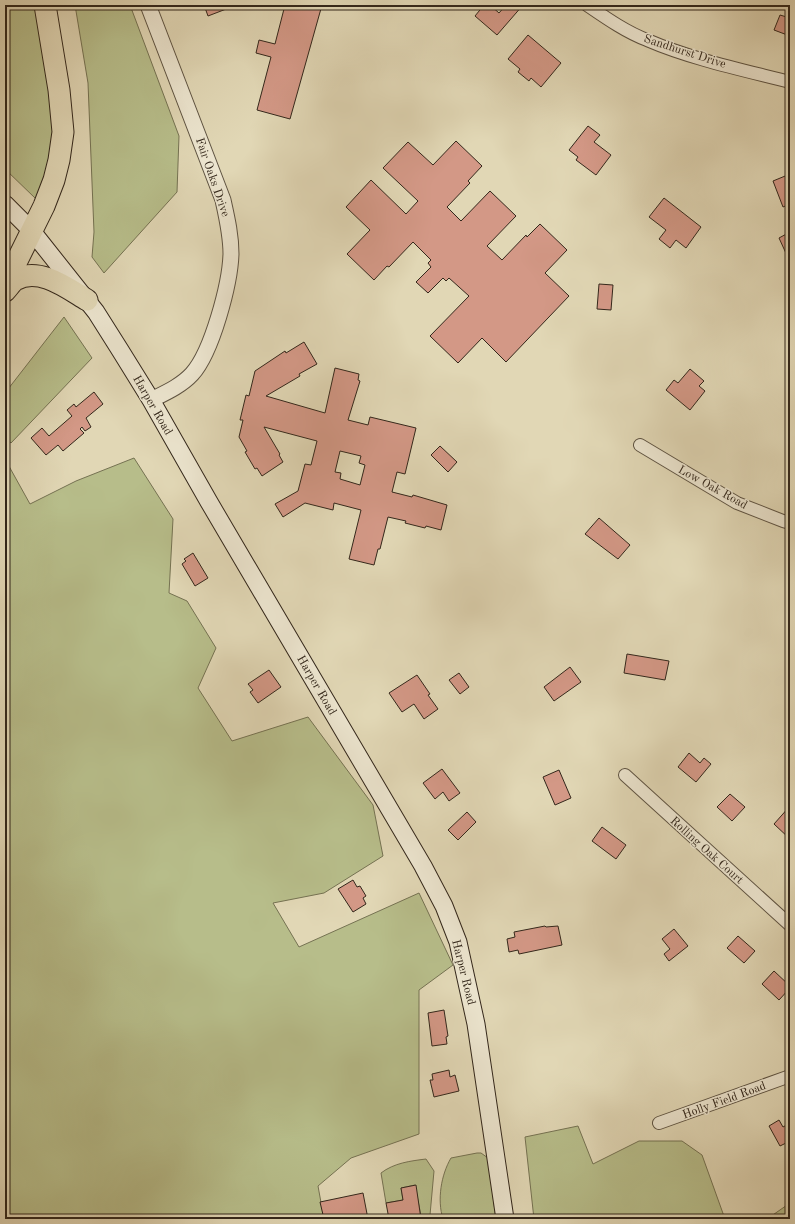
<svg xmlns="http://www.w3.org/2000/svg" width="795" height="1224" viewBox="0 0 795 1224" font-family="'Old Standard TT',serif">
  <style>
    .green { fill: #b7bd8a; stroke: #757252 }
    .building { fill: #d39886; stroke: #33271b; fill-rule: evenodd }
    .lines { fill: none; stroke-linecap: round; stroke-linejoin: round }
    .minor-casing { stroke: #5e5342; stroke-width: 14 }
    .tertiary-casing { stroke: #5e5342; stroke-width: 17 }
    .secondary-casing { stroke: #33271b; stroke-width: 19 }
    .motorway-casing { stroke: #33271b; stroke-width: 23 }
    .minor { stroke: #ece5cf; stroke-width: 12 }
    .tertiary { stroke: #ece5cf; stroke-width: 15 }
    .secondary { stroke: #ece5cf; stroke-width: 17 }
    .motorway { stroke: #e1d7b5; stroke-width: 21 }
    .labels { text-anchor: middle; stroke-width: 3; stroke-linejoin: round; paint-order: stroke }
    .street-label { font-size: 12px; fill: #33271b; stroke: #ece5cf }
  </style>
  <rect width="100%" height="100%" fill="#e1d7b5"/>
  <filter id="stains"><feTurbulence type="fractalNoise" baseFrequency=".005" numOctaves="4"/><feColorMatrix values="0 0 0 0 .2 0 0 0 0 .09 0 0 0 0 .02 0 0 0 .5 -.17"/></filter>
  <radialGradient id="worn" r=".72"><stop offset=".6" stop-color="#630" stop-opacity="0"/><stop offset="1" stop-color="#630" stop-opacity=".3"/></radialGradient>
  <g class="green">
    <path d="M5,5H36L51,92L54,142L40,198H35L5,169Z"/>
    <path d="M75,5H130L179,136L177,192L104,273L92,257L94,232L88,83Z"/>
    <path d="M64,317L92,358L11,443L5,438V393Z"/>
    <path d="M134,458L173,519L169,593L187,601L216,648L198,688L232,741L308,717L373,805L383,856L324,893L273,903L299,947L419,893L453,965L419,990V1134L351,1158L318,1186L324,1219H5V459L30,504L76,481Z"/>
    <path d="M578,1126L593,1164L639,1141H682L702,1155L725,1219H534L525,1137Z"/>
    <path d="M477,1153H481L488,1158L496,1219H443C437,1200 441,1175 451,1158Z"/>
    <path d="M426,1159L434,1171L430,1215L421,1216L415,1185L401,1188L403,1200L386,1203L381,1173C394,1163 410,1161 426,1159Z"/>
    <path d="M790,1202V1219H767L790,1203Z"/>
  </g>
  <g class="building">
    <path d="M204,5H234V6L208,16Z"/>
    <path d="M285,5H322L290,119L257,110L271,57L256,53L259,40L275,44Z"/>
    <path d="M484,5H490L499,13L506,5H523L497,35L475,16Z"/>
    <path d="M780,15L790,18V36L774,30Z"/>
    <path d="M528,35L561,63L541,87L531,78L529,81L518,72L520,69L508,59Z"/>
    <path d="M588,126L600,135L594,142L611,155L596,175L576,160L578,157L569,150Z"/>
    <path d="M456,141L482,166L468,181L470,183L447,207L461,221L490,191L516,216L487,246L502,260L526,235L527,237L540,224L567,250L545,273L569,296L506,362L482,338L458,363L430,336L469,296L449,278L446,281L443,278L428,293L416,282L431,267L428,263L431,260L413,242L389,267L387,266L374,280L347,254L370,230L346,207L371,180L406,214L418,201L383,168L408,142L433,165Z"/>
    <path d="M790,174V204L783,207L773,181Z"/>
    <path d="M664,198L701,227L686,248L676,240L670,248L659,239L666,230L649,217Z"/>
    <path d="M790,232V262L779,238Z"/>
    <path d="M599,284L613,285L611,310L597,309Z"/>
    <path d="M304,342L317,364L299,374L300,376L266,396L325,413L335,368L359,374L358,380L360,381L348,420L368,425L370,417L416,428L405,474L397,472L392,492L412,497L413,495L447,505L441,530L426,526L425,528L405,523L406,521L388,517L380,549H378L374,565L349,559L361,510L334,503L333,510L305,503L283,517L275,504L298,491L305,464L311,465L317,441L264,427L280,454L279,455L283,462L262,476L257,468L255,469L245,452L247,451L239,437L243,420H240L246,395L249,396L255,371L285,351L286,353ZM340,451L361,456L359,463L365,465L360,485L340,479L341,473L335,472Z"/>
    <path d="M690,369L704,381L699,386L705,391L690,410L666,390L674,380L678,383Z"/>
    <path d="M94,392L103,404L86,418L91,427L85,431L82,427L80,429L84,433L63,451L58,445L46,455L31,438L42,428L49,436L72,416L67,410L74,404L76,407Z"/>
    <path d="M440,446L457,462L448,472L431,455Z"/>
    <path d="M599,518L630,545L618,559L585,534Z"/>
    <path d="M193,553L208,578L195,586L182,564L186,561L184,559Z"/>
    <path d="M627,654L669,661L665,680L624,673Z"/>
    <path d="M570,667L581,682L554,701L544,687Z"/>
    <path d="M269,670L281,687L258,703L250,692L253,690L248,684Z"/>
    <path d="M459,673L469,687L460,694L449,680Z"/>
    <path d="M417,675L430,694L428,695L438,709L424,719L414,704L402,712L389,693Z"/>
    <path d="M689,753L700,763L704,758L711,764L696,782L678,767Z"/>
    <path d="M442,769L460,793L449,801L443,792L435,799L423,783Z"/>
    <path d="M559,770L571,798L555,805L543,777Z"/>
    <path d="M730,794L745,807L732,821L717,807Z"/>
    <path d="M790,806V839L774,824Z"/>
    <path d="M467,812L476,822L458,840L448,830Z"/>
    <path d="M602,827L626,845L616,859L592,841Z"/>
    <path d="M353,880L357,887L360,886L366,896L363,898L366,904L353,912L338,889Z"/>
    <path d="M545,926L546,927L558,926L562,945L519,954L518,950L509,952L507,939L515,937L514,932Z"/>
    <path d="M674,929L688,946L669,961L664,954L670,949L662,939Z"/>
    <path d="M738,936L755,951L744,963L727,948Z"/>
    <path d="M774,971L790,986V988L779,1000L762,984Z"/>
    <path d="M444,1010L448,1036L446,1037L447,1044L432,1046L428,1013Z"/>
    <path d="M449,1070L450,1077L455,1075L459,1091L434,1097L430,1080H433L432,1074Z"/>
    <path d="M779,1120L783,1127L790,1123V1141L780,1146L769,1126Z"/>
    <path d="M416,1185L421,1219H389L386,1203L403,1200L401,1188Z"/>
    <path d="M363,1193L368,1219H324L320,1202Z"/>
  </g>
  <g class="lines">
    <g class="minor-casing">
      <g id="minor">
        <path d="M587,5C606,18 626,32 647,40C691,59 743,70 790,82"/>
        <path d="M640,445L737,503L783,521L790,523"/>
        <path d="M625,775L790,925"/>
        <path d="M659,1123L790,1076"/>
      </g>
    </g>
    <g class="tertiary-casing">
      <path id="tertiary" d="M148,5L223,200C227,218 231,235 231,254C230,284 212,352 192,374C181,386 165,393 151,400"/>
    </g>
    <g class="secondary-casing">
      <path id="secondary" d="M5,204L31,230L96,312L120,350L151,400L209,502L423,866L444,906L458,942L476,1024L505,1219"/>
    </g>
    <g class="motorway-casing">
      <g id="motorway">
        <path d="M5,285L44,206L54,180L59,160L63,132L59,90L45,5"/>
        <path d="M5,291C8,288 12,282 15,280C39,266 67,288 87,300"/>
      </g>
    </g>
    <use href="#minor" class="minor"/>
    <use href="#tertiary" class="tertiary"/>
    <use href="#secondary" class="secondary"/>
    <use href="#motorway" class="motorway"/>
  </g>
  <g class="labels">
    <g class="street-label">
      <text transform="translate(685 51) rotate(18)" y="4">Sandhurst Drive</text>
      <text transform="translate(213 177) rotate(71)" y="4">Fair Oaks Drive</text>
      <text transform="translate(153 405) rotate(60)" y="4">Harper Road</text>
      <text transform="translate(713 487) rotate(29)" y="4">Low Oak Road</text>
      <text transform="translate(317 685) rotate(60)" y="4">Harper Road</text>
      <text transform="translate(707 850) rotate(42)" y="4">Rolling Oak Court</text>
      <text transform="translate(464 972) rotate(76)" y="4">Harper Road</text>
      <text transform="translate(724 1100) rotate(-20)" y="4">Holly Field Road</text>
    </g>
  </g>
  <rect width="795" height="1224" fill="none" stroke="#e1d7b5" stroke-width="20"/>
  <rect x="6" y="6" width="783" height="1212" fill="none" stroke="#33271b" stroke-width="2"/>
  <rect x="10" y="10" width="775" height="1204" fill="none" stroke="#33271b"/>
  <rect width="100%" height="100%" filter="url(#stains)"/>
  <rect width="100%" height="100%" fill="url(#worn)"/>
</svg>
